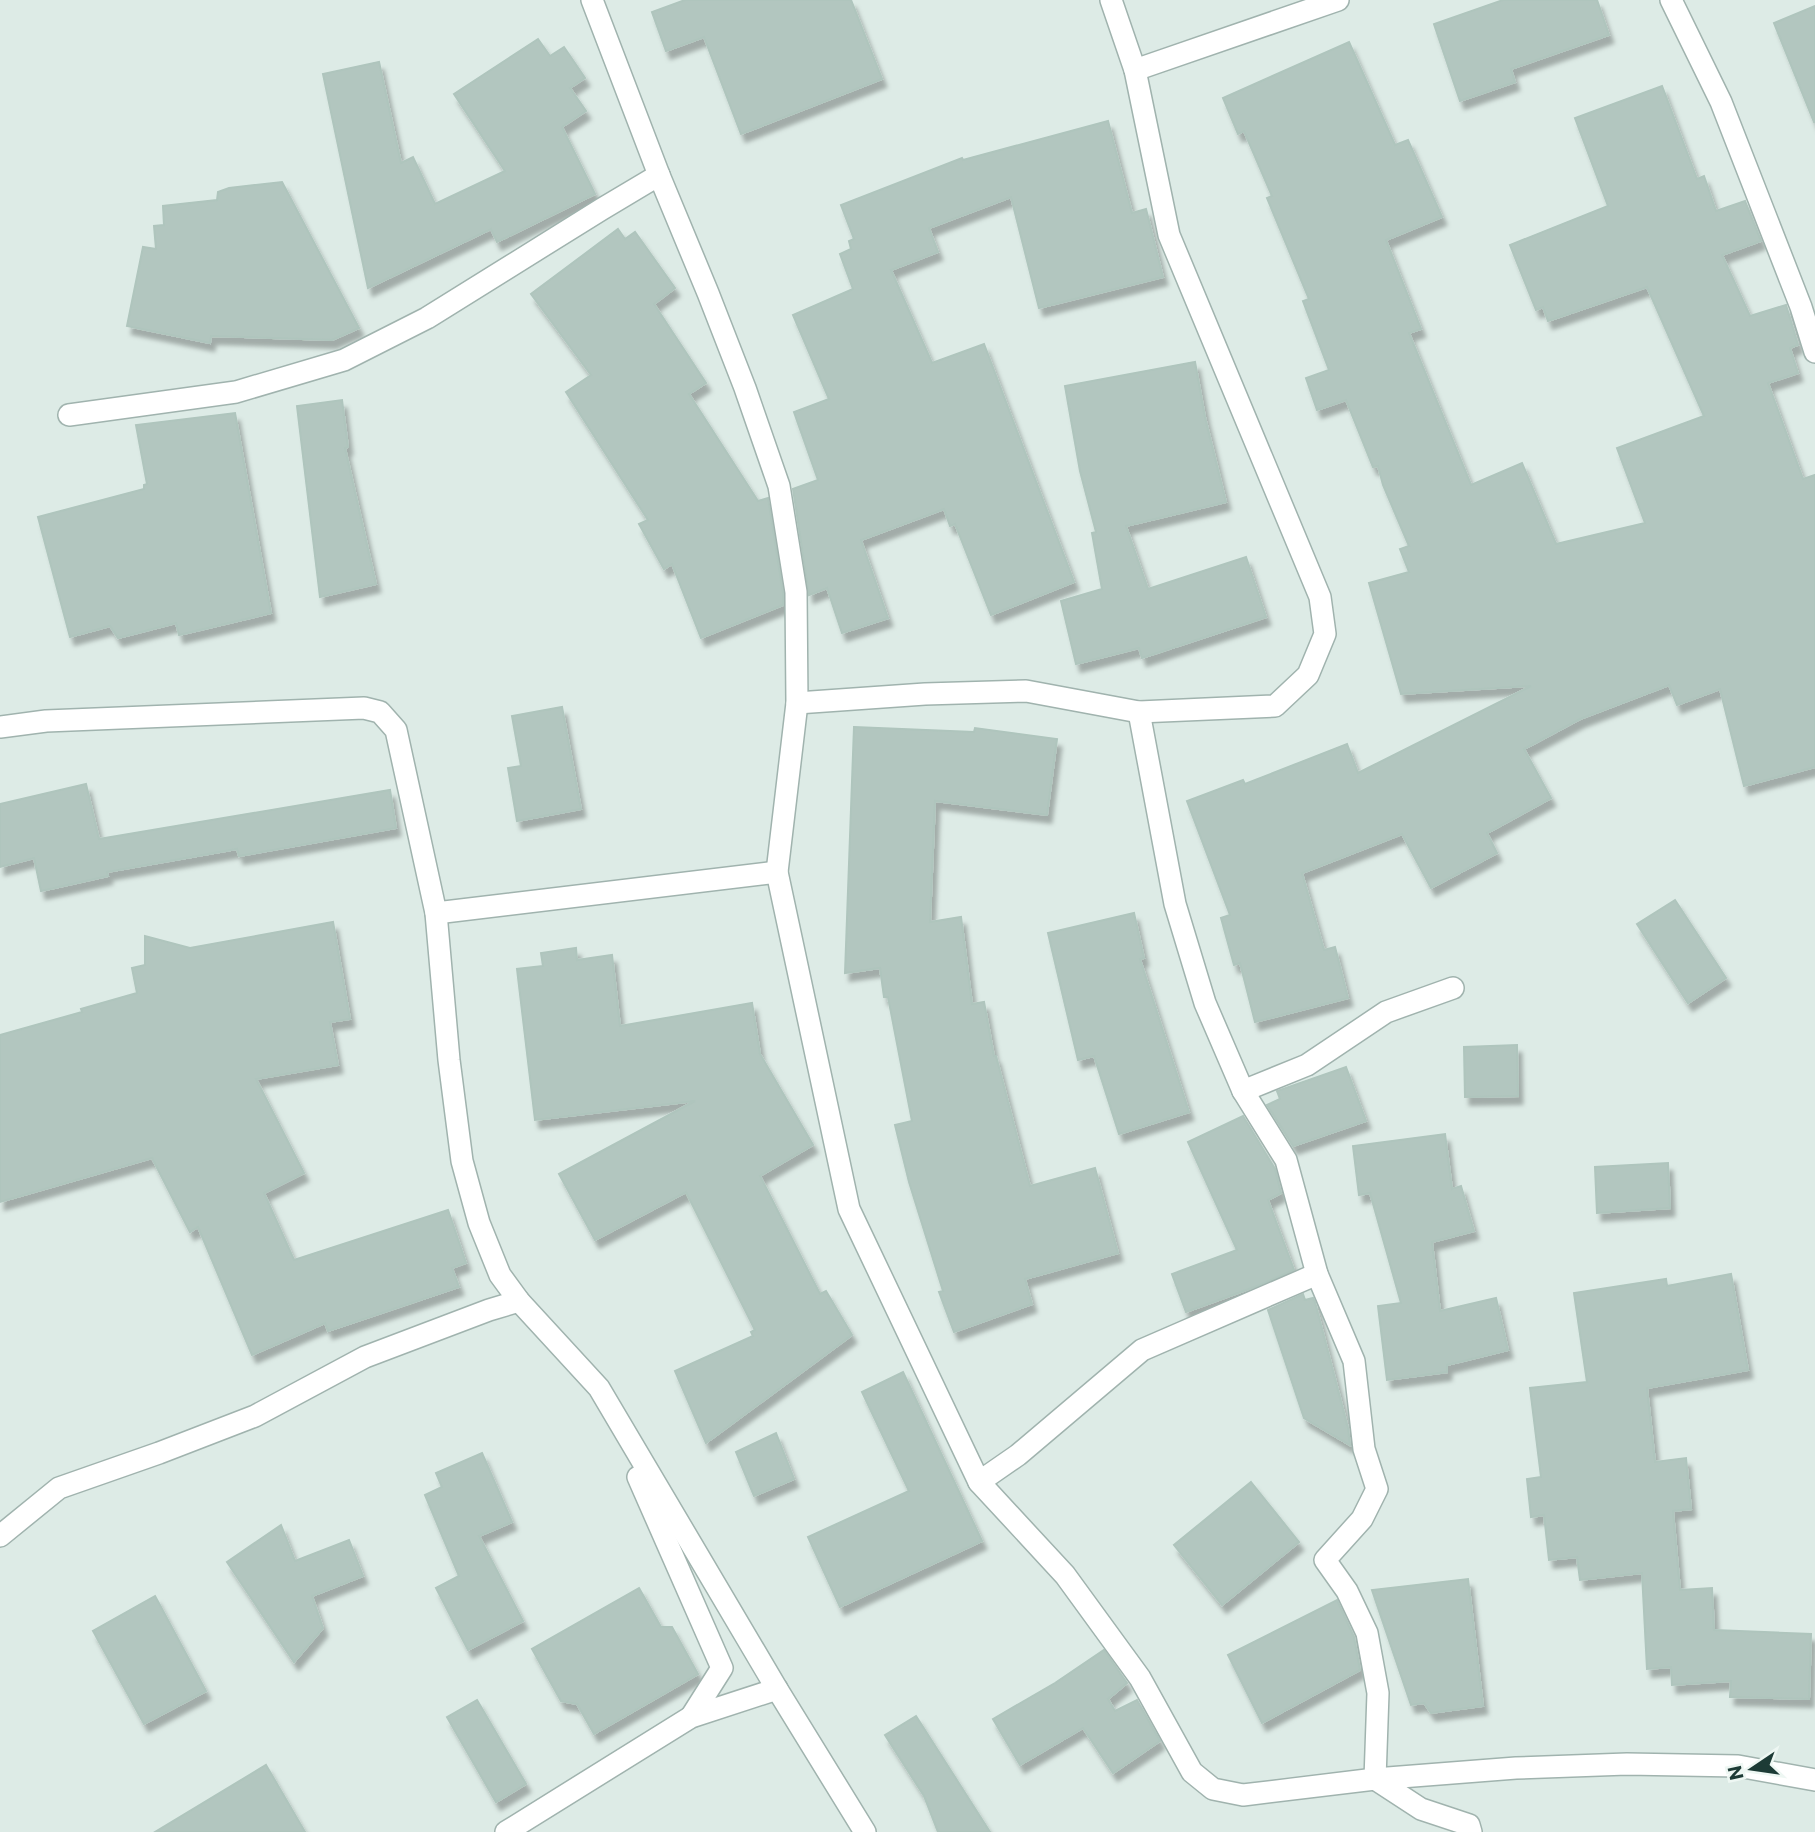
<svg xmlns="http://www.w3.org/2000/svg" width="1815" height="1832" viewBox="0 0 1815 1832" font-family="Commissioner,sans-serif">
  <style>
    .building { fill: #b2c6bf; stroke: #afc5bd; stroke-width: 2; filter: url(#shadow) }
    .lines { fill: none; stroke-linecap: round; stroke-linejoin: round }
    .minor-casing { stroke: #a0b3ae; stroke-width: 24 }
    .minor { stroke: #fff; stroke-width: 21 }
  </style>
  <defs>
    <filter id="shadow"><feDropShadow dx="4.5" dy="8" stdDeviation="2" flood-color="#0004"/></filter>
  </defs>
  <rect width="100%" height="100%" fill="#ddebe6"/>
  <g class="building">
    <path d="M685,0H851L882,79L741,134L704,37L666,51L652,12Z"/>
    <path d="M1503,0H1597L1609,35L1511,69L1515,82L1460,101L1434,24Z"/>
    <path d="M1815,6V122H1814L1774,23Z"/>
    <path d="M538,39L550,56L564,47L585,78L570,88L586,111L562,127L595,194L497,242L491,229L368,288L323,74L379,62L401,163L413,157L435,204L505,171L454,94Z"/>
    <path d="M1349,42L1395,145L1408,140L1442,217L1386,240L1421,329L1409,333L1471,485L1522,463L1556,544L1645,523L1617,448L1704,416L1647,287L1548,321L1543,307L1536,310L1510,245L1608,206L1575,118L1662,86L1697,179L1704,176L1716,211L1745,201L1761,241L1722,255L1750,316L1786,305L1798,345L1790,348L1798,373L1768,383L1803,479L1815,475V767L1744,786L1720,689L1677,705L1669,685L1580,719L1524,749L1551,798L1487,833L1497,853L1431,888L1402,834L1302,873L1324,950L1335,947L1348,998L1255,1022L1240,963L1234,965L1221,918L1230,915L1187,801L1243,780L1245,784L1347,744L1358,773L1531,686L1401,694L1369,583L1409,572L1400,549L1409,546L1383,485L1378,466L1373,467L1346,400L1317,410L1306,378L1329,370L1303,301L1309,299L1267,198L1272,196L1244,131L1238,134L1223,98Z"/>
    <path d="M1108,121L1132,213L1146,209L1163,277L1039,308L1011,197L929,228L938,252L891,270L932,363L984,344L1074,582L991,615L955,524L950,526L944,509L861,540L888,618L842,633L827,588L809,595L793,489L818,480L794,412L829,399L793,315L853,289L840,254L851,249L849,241L854,239L841,205L962,158L963,160Z"/>
    <path d="M282,182L359,328L332,340L211,336L210,343L127,326L143,247L156,249L154,226L164,225L163,206L217,200L218,192L229,188Z"/>
    <path d="M618,229L625,239L635,232L675,288L654,304L706,383L689,394L758,501L768,498L783,593V605L701,638L672,564L664,569L639,524L648,520L566,392L591,375L531,294Z"/>
    <path d="M1195,362L1205,417L1226,502L1126,526L1148,589L1246,557L1266,617L1142,658L1139,648L1076,664L1061,601L1102,589L1092,533L1096,532L1080,471L1065,386Z"/>
    <path d="M342,400L348,447L345,448L376,584L320,597L297,406Z"/>
    <path d="M235,413L271,613L179,635L176,623L118,638L110,626L70,637L38,517L144,489V485L147,484L136,425Z"/>
    <path d="M562,707L581,809L517,821L508,768L521,766L512,716Z"/>
    <path d="M854,727L974,732L975,728L1057,739L1047,815L935,801L930,922L961,917L972,1004L984,1002L994,1056H996L1030,1186L1095,1168L1118,1253L1025,1279L1032,1304L954,1332L939,1292L943,1291L909,1182L895,1125L912,1121L888,997H884L880,968L845,973Z"/>
    <path d="M86,784L99,839L390,790L396,828L239,856L237,849L107,872L108,876L41,891L34,858L0,867V804Z"/>
    <path d="M1675,900L1726,978L1688,1003L1637,924Z"/>
    <path d="M1134,913L1144,958L1140,959L1189,1112L1119,1134L1094,1056L1078,1060L1048,933Z"/>
    <path d="M333,922L350,1019L330,1022L338,1065L256,1079L304,1173L264,1193L294,1260L448,1210L466,1263L452,1268L459,1287L328,1331L325,1323L252,1355L198,1227L190,1232L152,1158L0,1202V1035L82,1012L81,1009L137,993L132,968L145,965V936L190,948Z"/>
    <path d="M576,948L577,960L612,955L620,1026L752,1003L760,1054L813,1145L760,1176L820,1294L826,1291L852,1335L706,1443L675,1371L753,1336L751,1332L755,1330L686,1192L595,1240L559,1174L695,1101L535,1120L517,969L543,966L541,953Z"/>
    <path d="M1517,1045L1518,1096L1465,1097L1464,1047Z"/>
    <path d="M1346,1067L1366,1121L1293,1146L1267,1105L1280,1099L1277,1091Z"/>
    <path d="M1243,1116L1275,1169L1281,1193L1268,1200L1294,1270L1260,1285L1186,1312L1172,1274L1237,1250L1188,1142Z"/>
    <path d="M1445,1134L1452,1189L1461,1186L1474,1231L1432,1242L1440,1311L1496,1298L1508,1350L1447,1365V1372L1387,1380L1378,1306L1401,1303L1370,1193L1359,1195L1353,1146Z"/>
    <path d="M1668,1163L1670,1208L1597,1213L1595,1167Z"/>
    <path d="M1731,1274L1748,1370L1647,1388L1655,1462L1686,1458L1691,1509L1673,1511L1680,1590L1712,1588L1714,1630L1811,1634L1809,1699L1730,1697L1731,1681L1672,1685L1671,1667L1647,1669L1642,1573L1580,1580L1577,1557L1549,1560L1544,1515L1531,1517L1527,1479L1541,1477L1530,1388L1587,1382L1574,1293L1666,1279L1667,1286Z"/>
    <path d="M1303,1294L1305,1300L1313,1298L1315,1302L1348,1428L1350,1445L1304,1418L1268,1310Z"/>
    <path d="M903,1372L982,1541L840,1607L808,1537L909,1491L862,1392Z"/>
    <path d="M776,1433L794,1479L754,1496L736,1452Z"/>
    <path d="M482,1453L512,1522L479,1536L523,1621L468,1650L436,1588L459,1576L425,1495L442,1487L436,1473Z"/>
    <path d="M1251,1482L1299,1542L1222,1605L1174,1545Z"/>
    <path d="M281,1525L295,1561L349,1540L363,1576L312,1596L323,1628L294,1662L227,1562Z"/>
    <path d="M1468,1579L1483,1706L1431,1713L1424,1703L1411,1705L1372,1590Z"/>
    <path d="M639,1588L661,1627H672L698,1674L594,1734L577,1704L561,1701L532,1649Z"/>
    <path d="M155,1596L206,1691L144,1724L93,1631Z"/>
    <path d="M1337,1600L1354,1637L1360,1670L1262,1723L1228,1655Z"/>
    <path d="M1104,1650L1127,1683L1108,1699L1115,1711L1137,1700L1160,1741L1113,1773L1083,1728L1020,1765L993,1719L1055,1683Z"/>
    <path d="M477,1700L526,1784L496,1802L447,1717Z"/>
    <path d="M916,1716L990,1832H938L924,1796L885,1735Z"/>
    <path d="M266,1765L305,1832H155Z"/>
  </g>
  <g class="lines">
    <g class="minor-casing">
      <g id="minor">
        <path d="M592,0L659,175L708,293L745,388L779,486L796,592L797,703L777,872L849,1209L979,1482L1065,1575L1140,1678L1192,1772L1213,1789L1243,1795L1375,1779L1516,1768L1627,1764L1738,1766L1815,1780"/>
        <path d="M1671,0L1721,102L1801,307L1815,352"/>
        <path d="M1135,70L1338,0"/>
        <path d="M69,415L236,392L344,360L427,318L602,209L659,175"/>
        <path d="M797,703L925,694L1026,691L1139,712L1275,706L1308,675L1325,634L1320,597L1169,235L1135,70L1111,0"/>
        <path d="M1139,712L1175,904L1205,1003L1243,1091L1286,1160L1317,1274L1354,1361L1364,1449L1377,1489L1362,1519L1325,1560L1347,1591L1367,1633L1378,1693L1375,1779L1421,1809L1469,1825L1471,1832"/>
        <path d="M0,727L46,721L364,708L380,712L396,730L436,913L449,1060L462,1161L479,1223L500,1275L519,1301L599,1388L777,1689L865,1832"/>
        <path d="M436,913L777,872"/>
        <path d="M1243,1091L1307,1065L1386,1012L1453,988"/>
        <path d="M638,1477L722,1668L691,1717"/>
        <path d="M979,1482L1018,1455L1142,1350L1317,1274"/>
        <path d="M0,1536L59,1488L159,1453L255,1416L365,1357L489,1310L519,1301"/>
        <path d="M506,1832L691,1717L777,1689"/>
      </g>
    </g>
    <use href="#minor" class="minor"/>
  </g>
  <g transform="translate(1752 1769) rotate(257)" stroke="#eef7f3" stroke-width="5" paint-order="stroke">
  <path d="M0-5L12 26L0 18L-12 26Z" fill="#1d3b36"/>
  <text y="-10" font-size="19" font-weight="bold" text-anchor="middle" fill="#1d3b36">N</text>
  </g>
</svg>
